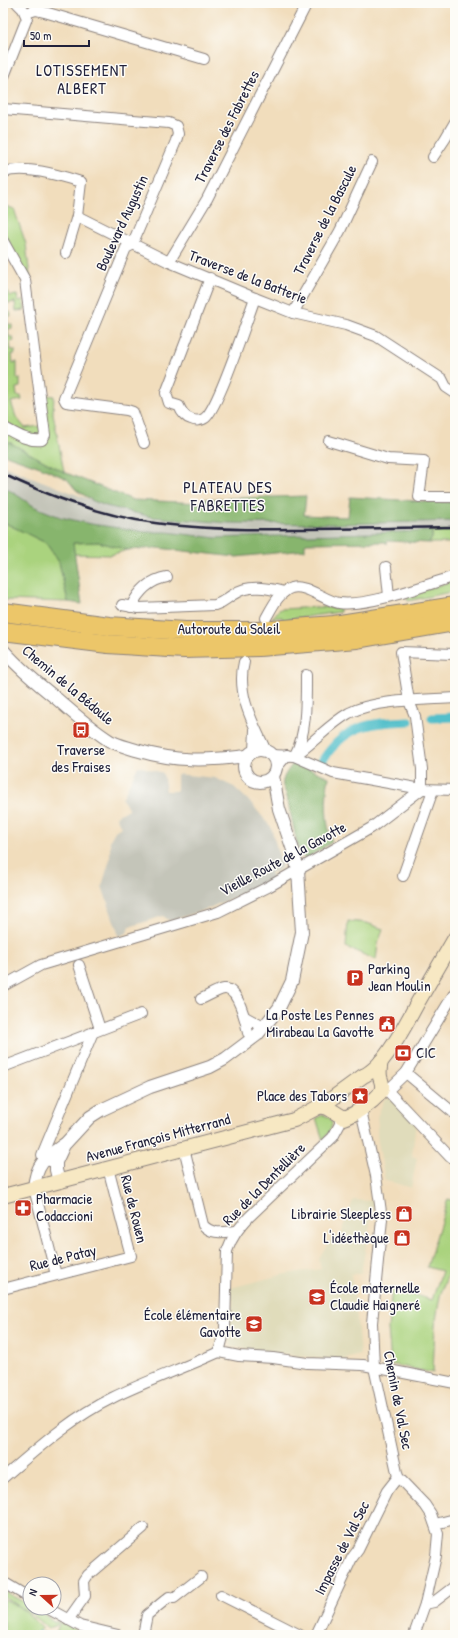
<svg xmlns="http://www.w3.org/2000/svg" width="458" height="1638" viewBox="0 0 458 1638" font-family="'Patrick Hand',sans-serif">
  <style>
    .built { fill: #e0dcbb }
    .industrial { fill: #c4c5b9 }
    .green { fill: #aad37e; stroke: #667a5c }
    .forest { fill: #87b56d; stroke: #546c54 }
    .lines { fill: none; stroke-linecap: round; stroke-linejoin: round }
    .stream { stroke: #52bfca; stroke-width: 2.5 }
    .canal { stroke: #52bfca; stroke-width: 9 }
    .minor-casing { stroke: #8a807c; stroke-width: 12 }
    .tertiary-casing { stroke: #8a807c; stroke-width: 14 }
    .secondary-casing { stroke: #8a807c; stroke-width: 16 }
    .motorway-casing { stroke: #8a807c; stroke-width: 20 }
    .minor { stroke: #fff; stroke-width: 10 }
    .tertiary { stroke: #fff; stroke-width: 12 }
    .secondary { stroke: #f7e8c3; stroke-width: 14 }
    .motorway { stroke: #ecc669; stroke-width: 18 }
    .rail { stroke: #22223b; stroke-width: 2.5 }
    .labels { text-anchor: middle; stroke-width: 3; stroke-linejoin: round; paint-order: stroke }
    .street-label { font-size: 15px; fill: #22223b; stroke: #fdfcf7 }
    .poi-label { font-size: 15px; fill: #22223b; stroke: #fdfcf7; text-anchor: end }
    .neighbourhood-label { font-size: 16px; letter-spacing: 1px; fill: #22223b; stroke: #fdfcf7 }
  </style>
  <rect width="100%" height="100%" fill="#fdfcf7"/>
  <filter id="ink" filterUnits="userSpaceOnUse"><feTurbulence type="fractalNoise" baseFrequency=".025" numOctaves="2"/><feDisplacementMap in="SourceGraphic" scale="8" xChannelSelector="R" yChannelSelector="G"/><feConvolveMatrix kernelMatrix="1 2 1 2 8 2 1 2 1" color-interpolation-filters="sRGB"/></filter>
  <filter id="wash" filterUnits="userSpaceOnUse"><feTurbulence type="fractalNoise" baseFrequency=".012" numOctaves="4" result="noise"/><feDisplacementMap in="SourceGraphic" scale="16" xChannelSelector="R" yChannelSelector="G"/><feGaussianBlur stdDeviation="0.9" result="paint"/><feColorMatrix in="noise" values="0 0 0 0 0 0 0 0 0 0 0 0 0 0 0 0 0 1.4 0 .05"/><feComposite in="paint" operator="in"/></filter>
  <g filter="url(#wash)">
    <rect width="100%" height="100%" fill="#f1ddbc"/>
    <g class="built">
      <path d="M392,1097L416,1122L412,1156L417,1158L411,1188L385,1180L377,1136V1127L378,1126L377,1117L385,1098Z"/>
      <path d="M353,1200L374,1201L361,1274H351L357,1318L360,1355L339,1361L232,1347L229,1340V1308L233,1306V1300L229,1298L230,1288L285,1274L321,1269L319,1259L332,1237L341,1236Z"/>
    </g>
    <g class="industrial">
      <path d="M3,466L106,506L152,517L229,523L336,524L455,521V531L216,538L166,532H146L91,524L60,517L35,507L3,486Z"/>
      <path d="M138,766L163,773L166,791H177V774L215,778L234,787L251,803L271,827L282,867L276,872H271L270,875L274,877L270,881L207,909L170,921L163,916L129,927L127,933L119,936L102,886L110,859V840L115,831L121,827L116,816L129,809L122,799Z"/>
    </g>
    <g class="green">
      <path d="M3,205L14,209L26,244L31,285L3,231Z"/>
      <path d="M3,279L6,292H9V296L17,295L18,301L23,300L25,310L16,311L15,302L5,304L6,312H10L11,316H7L8,325L12,324V328L8,329L9,337H13L14,341L10,342L11,350H15V354H12L13,363L17,362V379L20,378V387L16,388L17,396H21L22,400L11,402L16,417L25,428L40,426L41,430L40,435L30,436L7,424L3,419Z"/>
      <path d="M46,395L54,396L53,413L64,472L3,439V430L40,443Z"/>
      <path d="M3,522L46,543L59,562L68,602L3,600Z"/>
      <path d="M432,531H455V543H429L432,538Z"/>
      <path d="M99,542L128,550L110,555L74,554L72,543Z"/>
      <path d="M455,580V591L408,601L406,596Z"/>
      <path d="M321,607L340,608V612L283,620L282,617L272,618L280,609Z"/>
      <path d="M348,921L367,923L383,929L378,944L376,960L346,947Z"/>
      <path d="M323,1115C339,1119 330,1132 323,1140L316,1118Z"/>
      <path d="M448,1199L455,1201V1239L451,1251L455,1254L440,1296L435,1326L433,1373L391,1364L388,1328L392,1288L432,1300L442,1271L427,1267Z"/>
      <path d="M3,1591L27,1604L30,1606V1608H34L55,1622L59,1621L57,1625L48,1628L33,1615L3,1596Z"/>
      <path d="M3,1599C19,1604 32,1617 43,1628L38,1631L40,1634L44,1632L45,1635H3Z"/>
      <path d="M60,1622L84,1634L91,1635H55Z"/>
    </g>
    <g class="forest">
      <path d="M3,439L64,472L133,500L204,503V499L306,496L304,515L348,517L350,497L435,502H455V521L336,524L229,523L152,517L106,506L93,501L76,490L67,479L40,467L3,454Z"/>
      <path d="M3,486L35,507L60,517L91,524L146,532H166L216,538L432,531V538L429,543L387,541V544L385,542L307,543L305,544V550L236,557L158,548L128,550L99,542L73,543L82,604L68,602L59,562L46,543L3,522L5,503L3,502Z"/>
      <path d="M294,763L298,764L329,777C325,799 325,821 332,842L307,858H304L299,852L286,793C278,782 286,772 294,763Z"/>
    </g>
    <g class="lines">
      <path class="stream" d="M35,1635L39,1632"/>
      <g class="canal">
        <path d="M432,718L455,717"/>
        <path d="M322,761C346,724 369,723 409,721"/>
      </g>
    </g>
  </g>
  <g filter="url(#ink)">
    <g class="lines">
      <g class="minor-casing">
        <g id="minor">
          <path d="M26,13L36,10L48,13L204,59"/>
          <path d="M3,79L27,18L23,9L17,3"/>
          <path d="M3,109L169,123L176,126L178,134L176,141L132,245L126,248L64,398L66,402L127,410L133,412L144,443"/>
          <path d="M433,157L445,139L455,122"/>
          <path d="M3,172C27,165 58,175 81,182L77,216L169,262L255,298L293,313L346,325L376,336L442,379L446,387L455,393"/>
          <path d="M3,241L25,280L45,435L42,440C28,442 16,434 3,427"/>
          <path d="M66,253L77,216"/>
          <path d="M169,262L207,199L307,3"/>
          <path d="M210,278L166,393L169,403L179,406C181,411 184,417 191,419C195,421 201,421 205,418C219,407 247,319 255,298"/>
          <path d="M293,313L340,231L372,162"/>
          <path d="M329,441L388,459L424,461L419,497H455"/>
          <path d="M386,567L389,596"/>
          <path d="M122,605L139,608L215,605C225,602 225,599 234,594C248,584 268,588 284,592"/>
          <path d="M131,607C138,592 150,580 167,577"/>
          <path d="M266,618C272,608 278,593 291,588C305,583 325,601 339,603C369,607 426,585 455,576"/>
          <path d="M244,662C236,694 253,723 266,751"/>
          <path d="M254,751L255,730"/>
          <path d="M271,755L294,756L333,773L422,789L455,790"/>
          <path d="M295,755C307,733 306,699 306,675"/>
          <path d="M294,756C314,743 328,725 349,713C376,699 425,700 455,698"/>
          <path d="M276,768L287,755"/>
          <path d="M422,789V769L415,716L409,701L401,652L453,654"/>
          <path d="M403,876L433,790"/>
          <path d="M79,965L100,1029"/>
          <path d="M3,986L41,965L218,912L268,887L371,828L422,789"/>
          <path d="M201,999C208,996 217,990 224,989C238,987 246,1022 248,1033"/>
          <path d="M245,1017L258,1024"/>
          <path d="M3,1067L141,1014"/>
          <path d="M406,1073L455,1114"/>
          <path d="M383,1086L450,1157"/>
          <path d="M380,1093L388,1090L406,1073L455,992"/>
          <path d="M363,1107L362,1115L376,1176L382,1219L372,1323L374,1367L398,1477L425,1505L431,1514L438,1534L436,1556L425,1604L414,1635"/>
          <path d="M184,1148L203,1225C212,1235 223,1232 236,1231"/>
          <path d="M50,1161L44,1159L42,1155L93,1032"/>
          <path d="M34,1188L56,1275"/>
          <path d="M3,1289L131,1256L108,1168"/>
          <path d="M219,1352L225,1329L227,1251C232,1236 239,1228 249,1217L333,1137L340,1124V1116"/>
          <path d="M219,1352L239,1356L273,1358L307,1363L363,1365L455,1383"/>
          <path d="M3,1478C37,1449 71,1418 112,1398C146,1381 184,1368 219,1352"/>
          <path d="M435,1524L455,1519"/>
          <path d="M3,1582L30,1598"/>
          <path d="M221,1595L300,1635"/>
          <path d="M425,1604L434,1602L455,1586"/>
          <path d="M47,1608L80,1626L118,1635"/>
          <path d="M68,1620L85,1596L84,1581L88,1575L143,1528"/>
          <path d="M143,1635L147,1615L169,1597L174,1598L201,1577"/>
          <path d="M316,1635L352,1558L358,1550L387,1491L398,1477"/>
        </g>
      </g>
      <g class="tertiary-casing">
        <g id="tertiary">
          <path d="M3,650C19,668 38,684 57,699C74,714 91,729 110,741C118,745 127,747 136,750C176,762 206,761 247,756"/>
          <circle cx="260" cy="766" r="16"/>
          <path d="M59,1182L56,1170V1162L64,1145L90,1117L101,1110L150,1087L210,1067L225,1059L257,1035L279,1008L292,981L302,932L298,870L293,850L279,809L273,776"/>
          <path d="M34,1188C36,1164 45,1158 63,1145"/>
        </g>
      </g>
      <g class="secondary-casing">
        <g id="secondary">
          <path d="M319,1106L328,1108L344,1118C354,1115 379,1099 382,1089C383,1084 381,1081 380,1077C379,1072 380,1066 381,1061"/>
          <path d="M3,1196L286,1122L294,1120L326,1103L363,1076C385,1067 406,1023 418,1002C430,981 443,959 455,938"/>
        </g>
      </g>
      <g class="motorway-casing">
        <g id="motorway">
          <path d="M3,612L109,626L185,631H259L334,625L455,606"/>
          <path d="M3,631L108,644L184,649L259,647L357,639L455,622"/>
        </g>
      </g>
      <use href="#minor" class="minor"/>
      <use href="#tertiary" class="tertiary"/>
      <use href="#secondary" class="secondary"/>
      <use href="#motorway" class="motorway"/>
      <path class="rail" d="M3,474C51,497 102,516 155,523C200,529 246,530 291,529C346,529 400,528 455,527"/>
    </g>
  </g>
  <defs>
    <g id="bus-square" transform="scale(0.9)"><rect x="-9" y="-9" width="18" height="18" rx="4" fill="#c8321e" stroke="#fdfcf7"/><path d="M-5-6H5V4H4V6H2V4H-2V6H-4V4H-5ZM-3.5-4V0h7V-4ZM-3.5 1.2v1.5H-2V1.2ZM2 1.2v1.5H3.5V1.2Z" fill="#fff"/></g>
    <g id="parking-square" transform="scale(0.9)"><rect x="-9" y="-9" width="18" height="18" rx="4" fill="#c8321e" stroke="#fdfcf7"/><path d="M-3.5-5.5H1a3.5 3.5 0 0 1 0 7H-1V5.5H-3.5ZM-1-3.4V-.6H.8a1.4 1.4 0 0 0 0-2.8Z" fill="#fff"/></g>
    <g id="civic-square" transform="scale(0.9)"><rect x="-9" y="-9" width="18" height="18" rx="4" fill="#c8321e" stroke="#fdfcf7"/><path d="M-.6-6.5H3V-4.5H.6V-3L4-1V1h2V6H-6V1h2V-1L-.6-3ZM-1.2 2.5V6h2.4V2.5Z" fill="#fff"/></g>
    <g id="bank-square" transform="scale(0.9)"><rect x="-9" y="-9" width="18" height="18" rx="4" fill="#c8321e" stroke="#fdfcf7"/><path d="M-6-4H6V4H-6ZM0-2.3a2.3 2.3 0 1 0 0 4.6a2.3 2.3 0 1 0 0-4.6Z" fill="#fff"/></g>
    <g id="sight-square" transform="scale(0.9)"><rect x="-9" y="-9" width="18" height="18" rx="4" fill="#c8321e" stroke="#fdfcf7"/><path d="M0-6L1.8-2.2L6-1.7L2.9 1.2L3.7 5.4L0 3.3L-3.7 5.4L-2.9 1.2L-6-1.7L-1.8-2.2Z" fill="#fff"/></g>
    <g id="pharmacy-square" transform="scale(0.9)"><rect x="-9" y="-9" width="18" height="18" rx="4" fill="#c8321e" stroke="#fdfcf7"/><path d="M-2-6h4v4h4v4h-4v4h-4v-4h-4v-4h4Z" fill="#fff"/></g>
    <g id="shop-square" transform="scale(0.9)"><rect x="-9" y="-9" width="18" height="18" rx="4" fill="#c8321e" stroke="#fdfcf7"/><path d="M-5-2.5h2.3a2.7 3.5 0 0 1 5.4 0H5L5.5 6h-11ZM-1.5-2.5h3a1.5 2.3 0 0 0-3 0Z" fill="#fff"/></g>
    <g id="school-square" transform="scale(0.9)"><rect x="-9" y="-9" width="18" height="18" rx="4" fill="#c8321e" stroke="#fdfcf7"/><path d="M0-5L7-2L0 1L-7-2ZM-4 1L0 2.5L4 1V4Q0 6-4 4Z" fill="#fff"/></g>
  </defs>
  <g fill-rule="evenodd">
    <use href="#bus-square" x="81" y="730"/>
    <use href="#parking-square" x="355" y="978"/>
    <use href="#civic-square" x="387" y="1024"/>
    <use href="#bank-square" x="403" y="1053"/>
    <use href="#sight-square" x="360" y="1096"/>
    <use href="#pharmacy-square" x="23" y="1208"/>
    <use href="#shop-square" x="404" y="1214"/>
    <use href="#shop-square" x="402" y="1238"/>
    <use href="#school-square" x="317" y="1297"/>
    <use href="#school-square" x="254" y="1324"/>
  </g>
  <g class="labels">
    <g class="street-label">
      <text transform="translate(227 127) rotate(-63)" y="5">Traverse des Fabrettes</text>
      <text transform="translate(325 220) rotate(-63)" y="5">Traverse de la Bascule</text>
      <text transform="translate(122 223) rotate(-65)" y="5">Boulevard Augustin</text>
      <text transform="translate(248 277) rotate(21)" y="5">Traverse de la Batterie</text>
      <text x="229" y="634">Autoroute du Soleil</text>
      <text transform="translate(68 685) rotate(40)" y="5">Chemin de la Bédoule</text>
      <text transform="translate(283 859) rotate(-28)" y="5">Vieille Route de la Gavotte</text>
      <text transform="translate(158 1138) rotate(-15)" y="5">Avenue François Mitterrand</text>
      <text transform="translate(264 1184) rotate(-45)" y="5">Rue de la Dentellière</text>
      <text transform="translate(134 1209) rotate(76)" y="5">Rue de Rouen</text>
      <text transform="translate(63 1258) rotate(-14)" y="5">Rue de Patay</text>
      <text transform="translate(398 1400) rotate(79)" y="5">Chemin de Val Sec</text>
      <text transform="translate(342 1548) rotate(-63)" y="5">Impasse de Val Sec</text>
    </g>
    <g class="poi-label">
      <text x="81" y="755" text-anchor="middle">Traverse<tspan x="81" dy="17">des Fraises</tspan></text>
      <text x="368" y="974" text-anchor="start">Parking<tspan x="368" dy="17">Jean Moulin</tspan></text>
      <text x="374" y="1020">La Poste Les Pennes<tspan x="374" dy="17">Mirabeau La Gavotte</tspan></text>
      <text x="416" y="1058" text-anchor="start">CIC</text>
      <text x="347" y="1101">Place des Tabors</text>
      <text x="36" y="1204" text-anchor="start">Pharmacie<tspan x="36" dy="17">Codaccioni</tspan></text>
      <text x="391" y="1219">Librairie Sleepless</text>
      <text x="389" y="1243">L'idéethèque</text>
      <text x="330" y="1293" text-anchor="start">École maternelle<tspan x="330" dy="17">Claudie Haigneré</tspan></text>
      <text x="241" y="1320">École élémentaire<tspan x="241" dy="17">Gavotte</tspan></text>
    </g>
    <g class="neighbourhood-label">
      <text x="82" y="76">LOTISSEMENT<tspan x="82" dy="18">ALBERT</tspan></text>
      <text x="228" y="493">PLATEAU DES<tspan x="228" dy="18">FABRETTES</tspan></text>
    </g>
  </g>
  <rect width="458" height="1638" fill="none" stroke="#fdfcf7" stroke-width="16"/>
  <g transform="translate(42 1596) rotate(291)"><circle r="19" fill="#fdfcf7" stroke="#a5a5ac"/>
  <path d="M0-3L7 15L0 10L-7 15Z" fill="#c8321e"/>
  <text y="-6" font-size="11" font-weight="bold" text-anchor="middle" fill="#22223b">N</text>
  </g>
  <path d="M24 40v6h65v-6" fill="none" stroke="#22223b" stroke-width="2"/>
  <text x="30" y="40" font-size="12" fill="#22223b" stroke="#fdfcf7" stroke-width="3" paint-order="stroke">50 m</text>
</svg>
